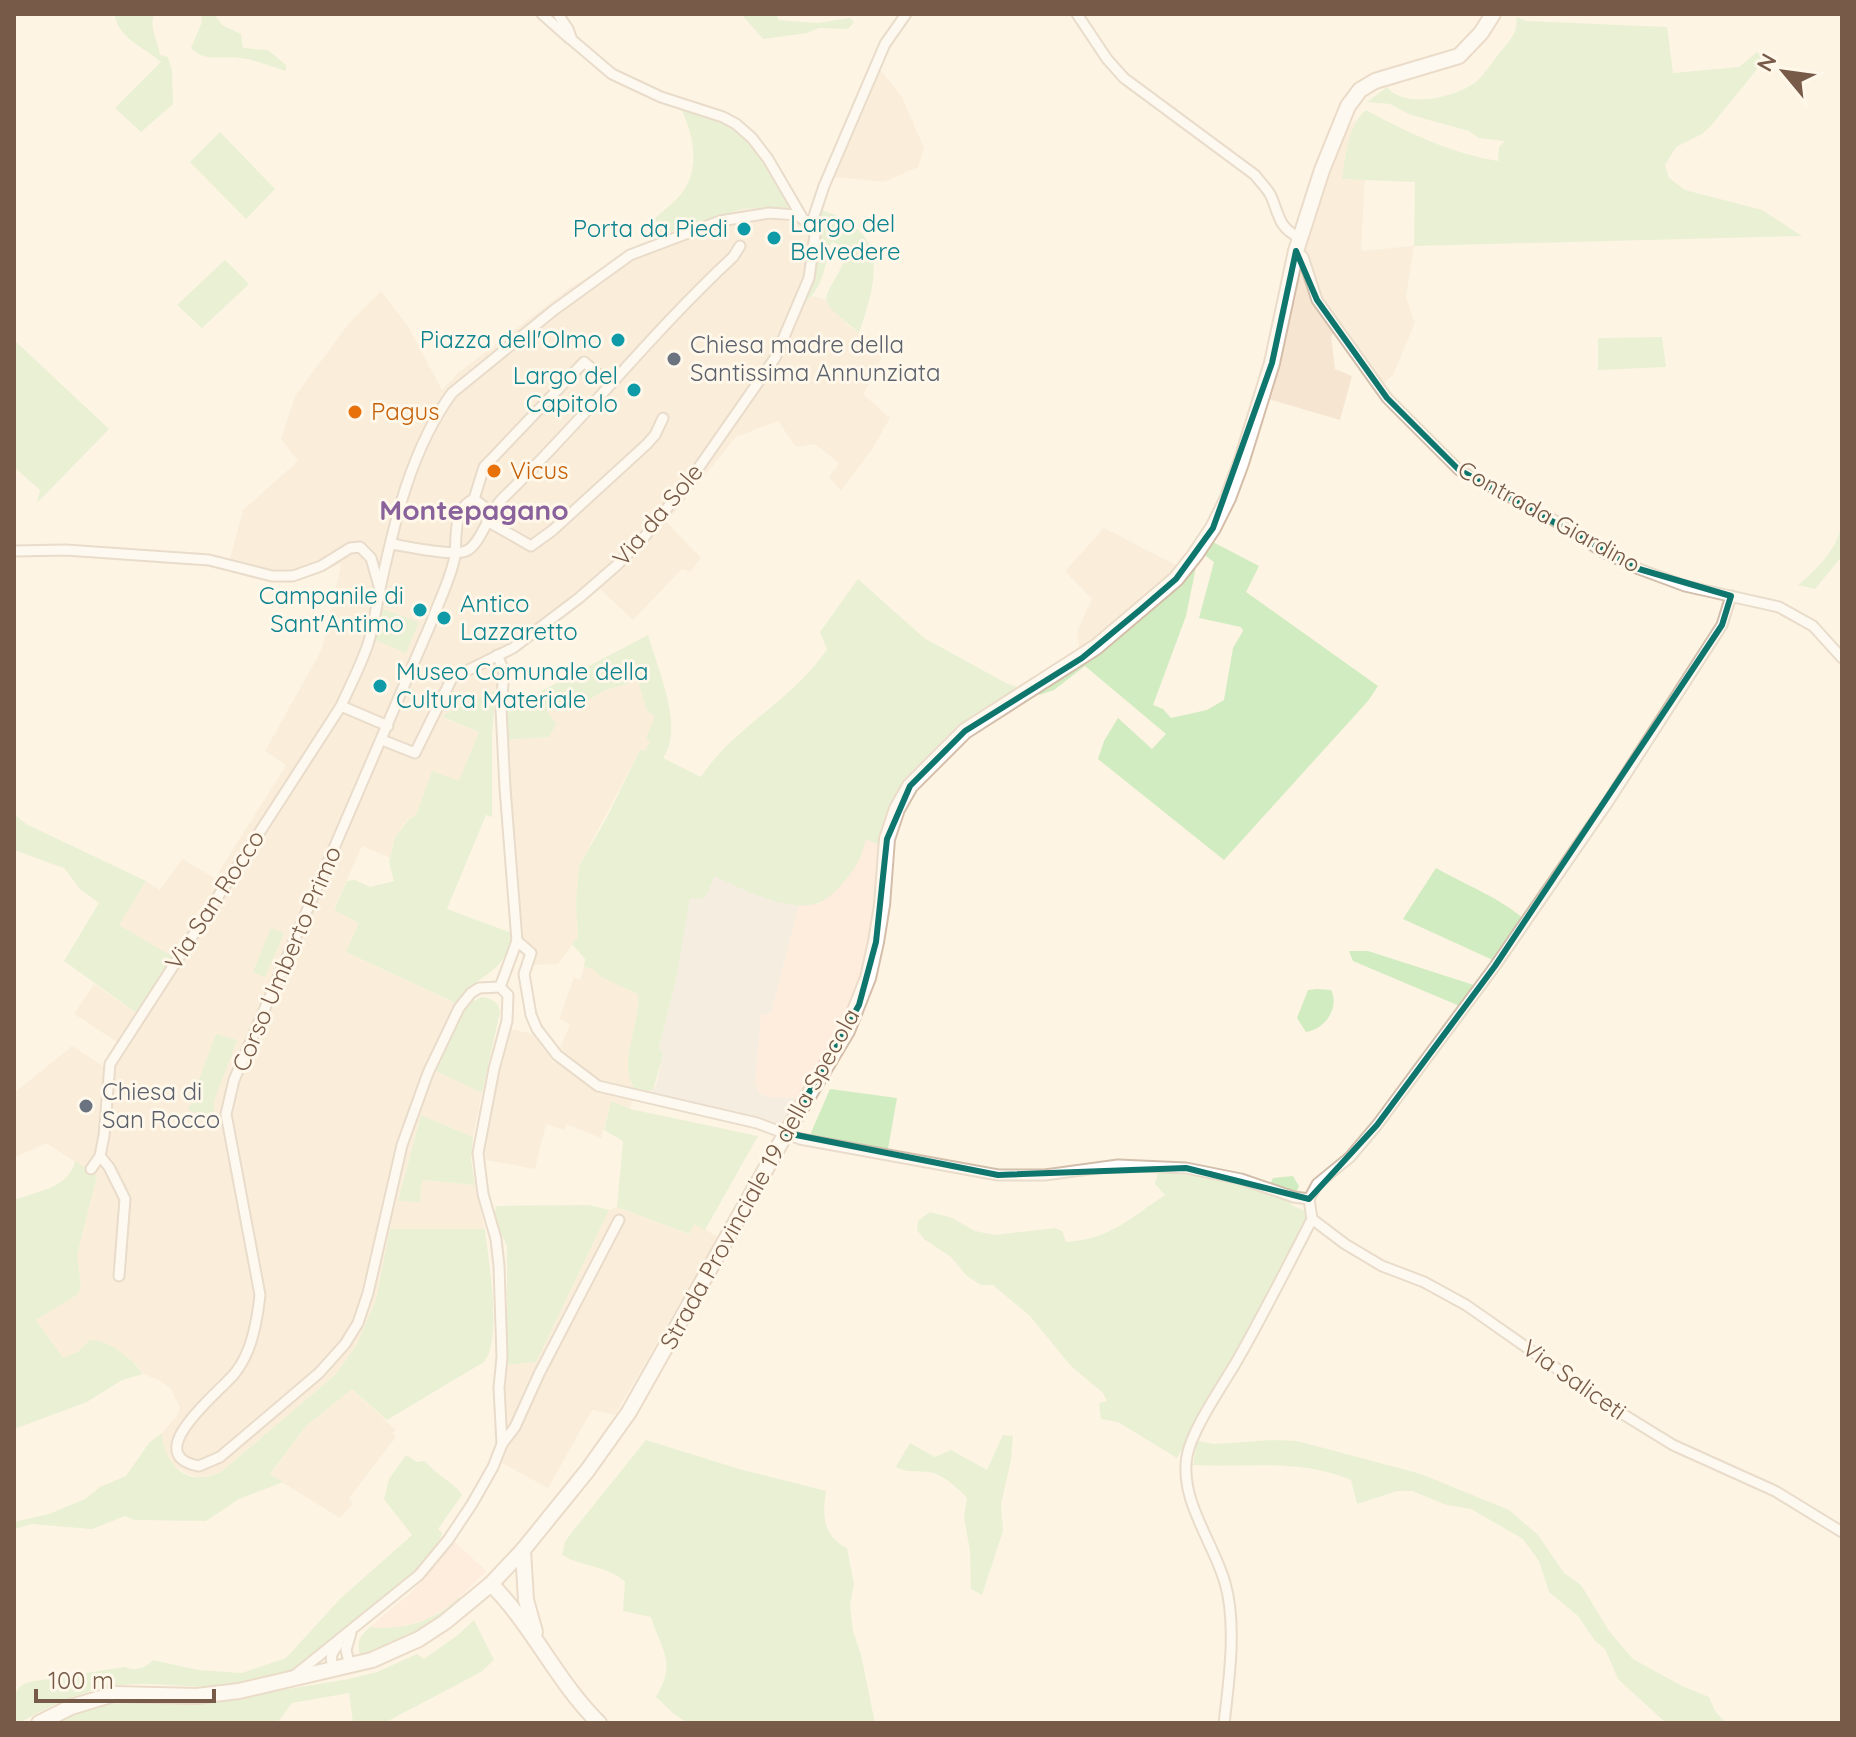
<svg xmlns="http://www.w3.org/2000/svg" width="1856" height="1737" viewBox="0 0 1856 1737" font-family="Quicksand,sans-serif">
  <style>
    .residential { fill: #f6e6d1 }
    .commercial { fill: #fee3d6 }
    .industrial { fill: #ede5de }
    .green { fill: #d1ecc1 }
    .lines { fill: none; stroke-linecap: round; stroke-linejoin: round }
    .street-casing { stroke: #d1beab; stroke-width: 13 }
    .secondary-casing { stroke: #d5bea9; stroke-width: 18 }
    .street { stroke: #fff; stroke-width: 9 }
    .secondary { stroke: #fff; stroke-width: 14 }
    .marked { fill: none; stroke: #0f766e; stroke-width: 6; stroke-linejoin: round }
    .culture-dot { fill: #0f9aa8; stroke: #fff8ea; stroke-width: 3 }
    .worship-dot { fill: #6b7280; stroke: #fff8ea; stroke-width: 3 }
    .food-dot { fill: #e8710a; stroke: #fff8ea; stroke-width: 3 }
    .labels { text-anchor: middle; stroke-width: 6; stroke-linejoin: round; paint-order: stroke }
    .culture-label { font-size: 24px; fill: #0d838f; stroke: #fff8ea; text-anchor: end }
    .worship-label { font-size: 24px; fill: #5b616d; stroke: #fff8ea; text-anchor: start }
    .food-label { font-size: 24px; fill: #c56008; stroke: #fff8ea; text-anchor: start }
    .street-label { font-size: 24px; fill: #775a47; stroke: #fff8ea }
    .quarter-label { font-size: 28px; font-weight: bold; fill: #8a629b; stroke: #fff8ea }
  </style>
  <rect width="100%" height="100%" fill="#fdf4e3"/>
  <g class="residential">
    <path d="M878,67L902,97L924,148L918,167L884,182L833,177Z"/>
    <path d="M1357,117L1350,140L1343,179L1365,180L1361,251L1414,246L1406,297L1415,323L1393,375L1375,391L1335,332L1331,336L1335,369L1352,376L1340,420L1268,399L1311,229L1341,137Z"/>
    <path d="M770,207L794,208L817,224L814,272L806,302L813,296L826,300L849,326L859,333L886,343L876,373L863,394L890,418L873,448L841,491L829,477L839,463L815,444L796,447L778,421L736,437L667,522L701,558L690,572L682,569L633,620L600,589L504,661L506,684L444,718L479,732L459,782L432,771L416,815L407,820L395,838L390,858L362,846L334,909L359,923L346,952L466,1008L436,1070L482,1093L473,1137L421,1115L398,1200L420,1202L421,1180L475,1185L485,1229L390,1230L376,1300L356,1346L335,1375L221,1472L199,1478L186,1473L172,1465L162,1447V1433L176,1417L180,1408L170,1388L159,1380L143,1374L137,1365L107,1344L90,1341L78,1352L64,1359L35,1320L81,1285L77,1255L97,1176L46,1143L14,1158V1093L72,1046L105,1067L120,1044L74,1014L94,984L138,1014L175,959L119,925L146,881L160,890L182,859L215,878L286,765L265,751L322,649L341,564L302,579L265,578L227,570L243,510L298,461L281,439L295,396L350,322L381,291L408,326L442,390L458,373L571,287L643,244L661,235L742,209Z"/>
    <path d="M1104,528L1180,567L1080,656L1077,631L1092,599L1065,571Z"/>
    <path d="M639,681L647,710L656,717L646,737L650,740L645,752L640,750L579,866L576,903L578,937L558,964L530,965L520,939L506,740L548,737L547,712L567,699L574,709L605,690Z"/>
    <path d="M584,967L593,969L602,977L638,994L640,1009L629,1058L631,1083L635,1089L630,1109L611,1102L601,1138L566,1124L565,1130L546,1124L535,1169L486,1160L484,1150L499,1070L510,1029L533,1034L554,1063L570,1024L559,1019L574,977L580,980Z"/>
    <path d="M617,1207L688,1234L694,1223L718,1237L615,1415L592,1410L548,1488L500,1462L508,1445L503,1387L507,1365L536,1362L609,1210Z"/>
    <path d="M352,1389L396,1430L392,1433L396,1437L349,1498L353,1504L340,1518L270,1475L306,1426Z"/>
  </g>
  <g class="commercial">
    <path d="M866,838L881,846L874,912L864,969L848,1013L823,1062L800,1098L769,1097L759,1093L755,1082L761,1014L771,1013L799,904H818Z"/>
    <path d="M455,1542L486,1571L455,1602L425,1620L393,1629L370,1627L414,1590Z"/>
  </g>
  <path class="industrial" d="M715,875L734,885L789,904H799L771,1013L761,1015L755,1082L759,1093L769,1097L800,1098L782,1127L771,1121L643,1092L653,1090L656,1085L663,1055L659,1048L676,980L689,899H695Z"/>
  <g class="green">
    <path d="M115,14H154C149,29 158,40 160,55L168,57L172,71L173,104L141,132L115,108L161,62C145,48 116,37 115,14Z"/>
    <path d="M201,14H214L222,25L241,34L243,48L268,50L286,65V71C272,67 256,60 241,58C224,55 204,63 191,48L202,22Z"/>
    <path d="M741,14H776L779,20L817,23L850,18L854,22L848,29L819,28L807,33L763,39Z"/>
    <path d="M1516,17L1526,21L1667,27L1673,73L1739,67L1757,52L1766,58L1711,126L1702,134L1676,147L1665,165L1669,178L1685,190L1762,210L1802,236L1414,246L1415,182L1342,179C1346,156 1347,126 1366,110C1406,132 1453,154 1498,161L1499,147L1505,141L1479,138L1469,131L1411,115L1390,104L1367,102L1387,87C1404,110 1461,97 1479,79C1487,71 1494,59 1502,50C1510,40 1519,31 1516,17Z"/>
    <path d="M681,109C748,125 759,153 794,208L770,207L742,209L661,235L651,222C661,212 676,202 684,190C700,166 693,133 681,109Z"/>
    <path d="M220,132L275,189L246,219L190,162Z"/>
    <path d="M821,210C890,231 878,277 859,333L831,309L826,300C828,280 860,257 833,242L830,245C825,268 823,287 804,304L814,272L817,224Z"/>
    <path d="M225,260L249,284L202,328L177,305Z"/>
    <path d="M1662,337L1666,367L1598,370V338Z"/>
    <path d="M14,340L109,429L37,503L40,490L14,467Z"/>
    <path d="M1842,503V556L1815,589L1798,585C1817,570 1839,547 1842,522C1842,516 1842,509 1842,503Z"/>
    <path d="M1211,541L1259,566L1246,592L1378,686L1368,701L1224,860L1098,759L1104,741L1118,718L1152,749L1166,734L1085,666L1054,690L1039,695L1040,688L1197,562L1186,616L1153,705L1163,709L1171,718L1207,710L1224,700L1233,648L1243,631L1241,627L1199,618L1214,562L1203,554Z"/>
    <path d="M858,579L924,638L1006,683L1020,688L936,752L881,846L866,839C862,856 855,870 843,883C837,890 827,900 818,903C789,913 741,889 715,876L705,898L690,899L676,980L659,1048L663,1055L653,1090L643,1092L635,1089C617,1062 641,1024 638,994L601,977L593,969L584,967L585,959L572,944L578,937L576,903L579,866L606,819L640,750L645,751L650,741L646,738L655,717L647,710L638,681L605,690L574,709L566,699L547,711L556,724L549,737L506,740V712L526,699L648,635C657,667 685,728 663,758L701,777C734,726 794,700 827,649L820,632Z"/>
    <path d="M380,608L419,622L406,653L373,639Z"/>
    <path d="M496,690L492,735V817L486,815L447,909L512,933C505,979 476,970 458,1004L346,952L359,923L334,910L347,881L355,880L370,887L394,881L389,862L395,838L408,820L416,815L432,771L459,781L479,732L443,717L445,714Z"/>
    <path d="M14,814L26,824L146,881L119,925L175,958L138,1014L64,961L99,903L80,889L64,868L14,850Z"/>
    <path d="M1436,868C1464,884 1500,898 1524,919L1495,961L1403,919Z"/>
    <path d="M271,928L284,933L265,977L253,972Z"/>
    <path d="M1349,951H1368L1477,986L1462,1007L1353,961Z"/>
    <path d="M1317,989L1331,990C1340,1008 1325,1029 1306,1032L1297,1018L1308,990Z"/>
    <path d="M482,997C491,998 499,1002 500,1012L482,1093L436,1071L466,1008L473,1001Z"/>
    <path d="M216,1034L237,1040L214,1101V1119L188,1110Z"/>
    <path d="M830,1089L897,1098L888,1149L810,1135Z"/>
    <path d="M611,1101L630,1109L758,1136L705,1230L694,1224L689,1234L617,1207L623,1141L604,1130Z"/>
    <path d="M421,1115L473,1137L471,1160L475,1185L422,1180L420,1202L398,1201Z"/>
    <path d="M75,1161L97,1176L77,1255L81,1286L78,1294L36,1320L63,1358L78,1352L90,1340C110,1340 132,1359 143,1374L122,1380L87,1402L14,1429V1200C35,1192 70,1188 75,1161Z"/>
    <path d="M1158,1172L1214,1178L1267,1190L1273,1178L1293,1176L1299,1186L1291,1205L1310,1213L1296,1243L1177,1458L1118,1422L1101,1419L1099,1403L1107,1401L1103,1393L1070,1365L1030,1316L993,1285H981L967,1276L951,1257L924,1239L917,1230L918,1221L930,1212L952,1218L975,1231L995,1235L1055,1228L1062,1231L1066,1242C1111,1239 1130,1218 1165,1195L1155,1184Z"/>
    <path d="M589,1205L609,1210L536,1362L507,1365V1246L494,1219L496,1206Z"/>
    <path d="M390,1229H485C488,1259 503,1339 484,1362L387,1420L352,1389L306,1426L270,1474L283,1482L239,1499L206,1521L134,1520L125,1516L92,1529L32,1524L14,1529V1522L49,1514L85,1499L100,1487L126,1476L149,1443L162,1433C162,1454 178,1480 202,1477C208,1477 215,1474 221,1472L335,1375L356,1346L376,1300Z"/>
    <path d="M1003,1435L1013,1436L1011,1460L1001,1504L1003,1531L982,1595L971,1589L970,1551L964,1517L967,1498C958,1488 943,1474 929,1472C916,1471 908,1473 896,1467L910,1443L935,1457L951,1450L987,1470Z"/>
    <path d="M646,1440L739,1469L826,1491C822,1516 823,1536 847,1548L854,1584L850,1605L853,1631L861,1655L875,1723H688L674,1714L656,1697C677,1661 662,1653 651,1617L623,1611L625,1582C609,1566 582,1567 562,1555L565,1542L572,1532Z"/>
    <path d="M1271,1440L1297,1441L1421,1474L1509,1510L1538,1535L1564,1573L1581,1585L1609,1631L1633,1659L1682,1686L1709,1697L1715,1711L1726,1723H1666L1618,1679L1605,1649L1595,1641L1578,1616L1549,1592L1539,1561L1523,1539L1471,1509L1447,1505L1412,1491H1397L1357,1504L1351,1480C1299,1458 1247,1468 1193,1465L1197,1441L1215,1444Z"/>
    <path d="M406,1455L417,1462L425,1461C436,1475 455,1483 462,1495L438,1529L442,1533L441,1537C422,1570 393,1592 364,1615C339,1634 314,1660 286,1674C242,1695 186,1684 140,1684C96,1684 57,1702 19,1723H14C14,1705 10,1688 29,1682L124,1667C135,1671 145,1669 153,1660L198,1670L242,1673L286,1658L340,1599L412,1535L384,1499L389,1479Z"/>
    <path d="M459,1597L463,1602L435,1624L368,1658L360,1655C356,1641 360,1636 370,1627C403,1631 435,1621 459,1597Z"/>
    <path d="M474,1620L494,1660L481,1672L384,1723H353L349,1693L292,1703L277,1723H51L77,1711L107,1704L226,1699L349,1679L377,1672L417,1654L424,1659L458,1635Z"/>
  </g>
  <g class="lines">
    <g class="street-casing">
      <g id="street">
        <path d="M542,14L570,39"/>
        <path d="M558,14L568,29L572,40L612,74L661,97L723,117L736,124L752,138L768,159L803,219"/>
        <path d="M1077,14L1107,59L1124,78L1255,175C1260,182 1267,188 1271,196C1280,217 1278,227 1300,238"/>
        <path d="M811,225L824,186L885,44L906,14"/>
        <path d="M1296,251L1303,257L1317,300L1387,398L1459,470L1552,519L1603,552L1639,569L1685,586L1779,607L1813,626L1842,658"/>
        <path d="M474,499L484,467L584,362L610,384"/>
        <path d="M487,521V509L474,499C452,509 457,538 455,556C451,578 439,601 431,623L234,1080L226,1114L260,1295C257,1321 252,1352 235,1373C223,1389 137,1455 199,1466L220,1457L319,1373L345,1344L358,1323L368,1293L402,1145L428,1073L459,1008L471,993L479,988L500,987"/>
        <path d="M487,521L531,546L553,530L647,444L655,435L663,418"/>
        <path d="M391,544C406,546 456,558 468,550C482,541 489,512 502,499C582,422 651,333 733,257L740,246"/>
        <path d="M14,551L66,550L209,560L272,576H293L321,566L350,548L360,547L371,558L379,586"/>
        <path d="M497,655L504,671L501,709L505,788L517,941L500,987"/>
        <path d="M341,706L388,726"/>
        <path d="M382,740L415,753L452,678L513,648L579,598L617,565L646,535L697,470L775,358L809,278L815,235L811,225"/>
        <path d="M517,941L531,953L524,974L531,1015L537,1029L557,1055L598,1086L757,1123L800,1139L998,1175H1045L1118,1165L1186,1168L1241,1179L1294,1197L1309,1199"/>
        <path d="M100,1156L109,1167L125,1199L119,1276"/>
        <path d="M91,1169L100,1156L104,1136L110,1064L341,706C350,686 361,665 368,644C374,626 376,607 380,589C394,523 411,449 452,393L554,310L630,255L720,221L769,213L797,215L811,225"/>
        <path d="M1312,1219L1345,1244L1382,1266L1424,1282L1466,1305L1613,1408L1673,1445L1775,1491L1842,1532"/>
        <path d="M502,1444L515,1427L539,1374L619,1220"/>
        <path d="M350,1666L346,1650L351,1633"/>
        <path d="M336,1669C328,1660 331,1653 339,1644"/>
        <path d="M295,1675L419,1575L448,1540L472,1504L493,1467L502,1444L499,1388L502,1357L499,1266L496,1239L483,1194L478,1153L494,1069L507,1021L508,995L500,987"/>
        <path d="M1224,1723C1229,1682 1237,1623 1225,1583C1214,1543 1179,1500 1187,1456C1192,1429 1223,1385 1238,1359C1264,1313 1288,1266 1312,1219L1309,1199L1317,1184L1350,1157L1377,1125L1495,966L1608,802L1722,625L1731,596"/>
      </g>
    </g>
    <g class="secondary-casing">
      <g id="secondary">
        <path d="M523,1550L526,1600L535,1632"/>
        <path d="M491,1584C533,1626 557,1682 599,1723"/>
        <path d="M39,1723L71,1707L114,1694L197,1696L239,1691L372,1660L419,1639L445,1622L491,1584L523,1550L587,1471L629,1412L786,1133L847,1031L868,978L876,942L882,905L887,839L897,809L910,786L965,731L1096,647L1176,579L1195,555L1213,528L1228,498L1241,463L1272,363L1296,251L1322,170L1348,106L1360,90L1375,81L1459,56L1481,33L1493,14"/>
      </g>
    </g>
    <use href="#street" class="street"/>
    <use href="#secondary" class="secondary"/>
  </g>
  <path d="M0 0H1856V1737H0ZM1296,251L1317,300L1387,398L1459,470L1639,569L1731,596L1722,625L1495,966L1377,1125L1309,1199L1186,1168L998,1175L786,1133L859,1005L876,942L887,839L910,786L965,731L1082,658L1140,610L1176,579L1213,528L1272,363Z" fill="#fdf4e3" fill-opacity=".55" fill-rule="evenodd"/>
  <path class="marked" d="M1296,251L1317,300L1387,398L1459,470L1639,569L1731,596L1722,625L1495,966L1377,1125L1309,1199L1186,1168L998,1175L786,1133L859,1005L876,942L887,839L910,786L965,731L1082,658L1140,610L1176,579L1213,528L1272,363Z"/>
  <g class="culture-dot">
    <circle cx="744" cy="229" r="8"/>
    <circle cx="774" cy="238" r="8"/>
    <circle cx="618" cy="340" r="8"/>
    <circle cx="634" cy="390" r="8"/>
    <circle cx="420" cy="610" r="8"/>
    <circle cx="444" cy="618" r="8"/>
    <circle cx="380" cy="686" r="8"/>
  </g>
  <g class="worship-dot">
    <circle cx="674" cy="359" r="8"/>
    <circle cx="86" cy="1106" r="8"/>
  </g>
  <g class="food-dot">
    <circle cx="355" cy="412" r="8"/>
    <circle cx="494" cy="471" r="8"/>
  </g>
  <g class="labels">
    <g class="culture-label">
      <text x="790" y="232" text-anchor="start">Largo del<tspan x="790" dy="28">Belvedere</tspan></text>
      <text x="728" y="237">Porta da Piedi</text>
      <text x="602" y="348">Piazza dell'Olmo</text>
      <text x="618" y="384">Largo del<tspan x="618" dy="28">Capitolo</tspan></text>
      <text x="404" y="604">Campanile di<tspan x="404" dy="28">Sant'Antimo</tspan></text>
      <text x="460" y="612" text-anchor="start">Antico<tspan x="460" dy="28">Lazzaretto</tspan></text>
      <text x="396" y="680" text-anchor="start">Museo Comunale della<tspan x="396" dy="28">Cultura Materiale</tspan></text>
    </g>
    <g class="worship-label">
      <text x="690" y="353">Chiesa madre della<tspan x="690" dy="28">Santissima Annunziata</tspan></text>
      <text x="102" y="1100">Chiesa di<tspan x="102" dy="28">San Rocco</tspan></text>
    </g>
    <g class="food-label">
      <text x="371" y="420">Pagus</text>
      <text x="510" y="479">Vicus</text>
    </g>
    <g class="street-label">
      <text transform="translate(658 515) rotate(-50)" y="8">Via da Sole</text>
      <text transform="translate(1549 517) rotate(29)" y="8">Contrada Giardino</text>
      <text transform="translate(215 900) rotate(-57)" y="8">Via San Rocco</text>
      <text transform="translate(287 959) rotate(-67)" y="8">Corso Umberto Primo</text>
      <text transform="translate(760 1179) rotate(-61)" y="8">Strada Provinciale 19 della Specola</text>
      <text transform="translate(1574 1380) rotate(35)" y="8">Via Saliceti</text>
    </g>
    <g class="quarter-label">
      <text x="474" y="520">Montepagano</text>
    </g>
  </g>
  <rect width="1856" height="1737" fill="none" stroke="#775a47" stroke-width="32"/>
  <g transform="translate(1784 72) rotate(299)" stroke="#fff8ea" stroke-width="6" paint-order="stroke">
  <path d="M0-6L14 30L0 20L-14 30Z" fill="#775a47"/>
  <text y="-12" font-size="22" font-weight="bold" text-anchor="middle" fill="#775a47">N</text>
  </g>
  <path d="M36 1689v12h178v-12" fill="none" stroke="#775a47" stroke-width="4"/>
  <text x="48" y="1689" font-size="24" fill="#775a47" stroke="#fff8ea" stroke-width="6" paint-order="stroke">100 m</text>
</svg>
